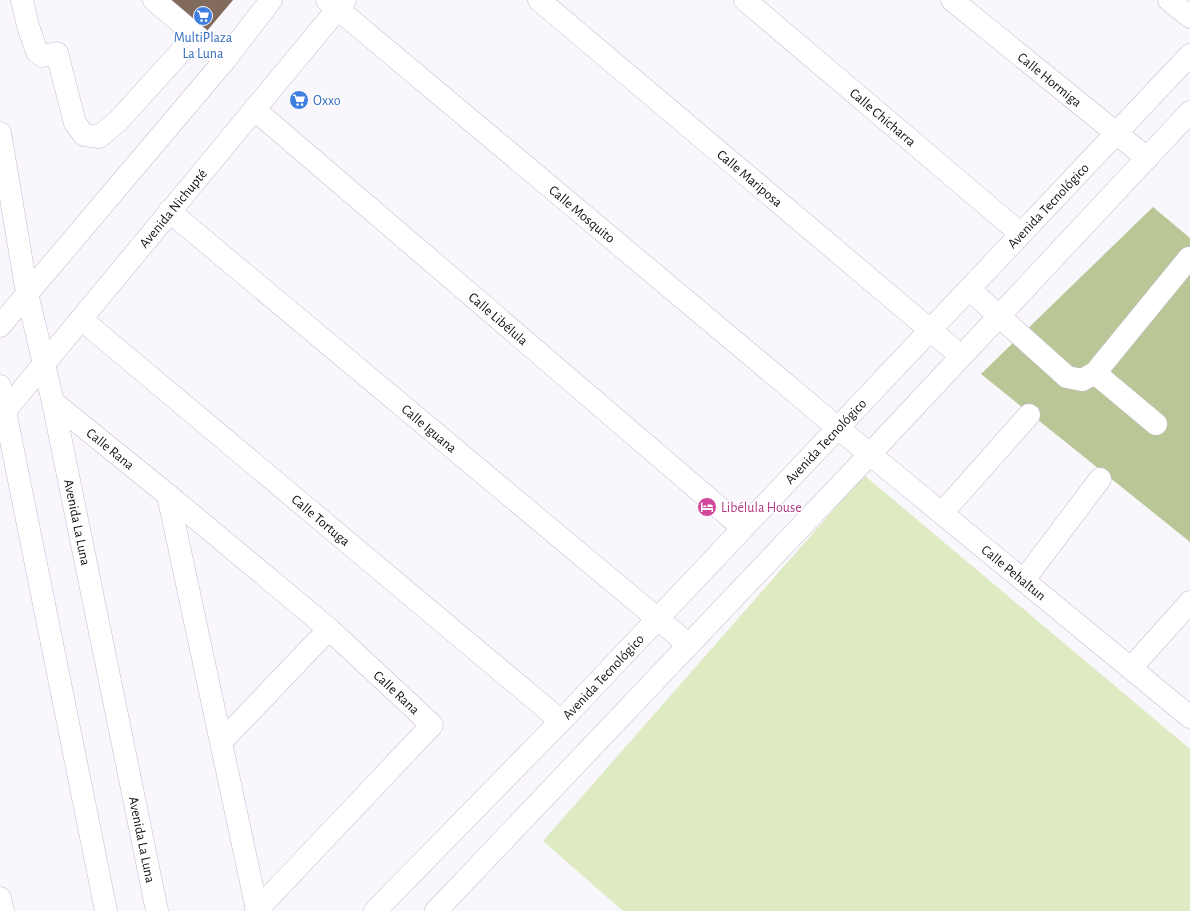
<svg xmlns="http://www.w3.org/2000/svg" width="1190" height="911" viewBox="0 0 1190 911" font-family="'Alegreya Sans',sans-serif">
  <style>
    .green { fill: #deeac2 }
    .forest { fill: #b9c796 }
    .building { fill: #826b5b }
    .lines { fill: none; stroke-linecap: round; stroke-linejoin: round }
    .minor-casing { stroke: #c7b9d2; stroke-width: 23 }
    .major-casing { stroke: #c7b9d2; stroke-width: 23 }
    .minor { stroke: #fff; stroke-width: 22 }
    .major { stroke: #fff; stroke-width: 22 }
    .labels { text-anchor: middle; stroke-width: 3; stroke-linejoin: round; paint-order: stroke }
    .shop-label { font-size: 14px; fill: #366cbe; stroke: #fff }
    .street-label { font-size: 14px; fill: #140f17; stroke: #fff }
    .hotel-label { font-size: 14px; fill: #b23c85; stroke: #fff; text-anchor: start }
  </style>
  <rect width="100%" height="100%" fill="#f9f7fc"/>
  <path class="green" d="M864,475L1190,749V911H623L543,841Z"/>
  <path class="forest" d="M1153,207L1190,238V542L981,374Z"/>
  <path class="building" d="M168,0H233L206,32Z"/>
  <g class="lines">
    <g class="minor-casing">
      <g id="minor">
        <path d="M22,0L28,26L37,52L43,56L57,53L75,123L84,135L99,137L119,120L195,36"/>
        <path d="M154,0L225,60"/>
        <path id="s1" d="M327,0L838,428L1190,717"/>
        <path id="s2" d="M539,0L961,356"/>
        <path id="s3" d="M745,0L1021,234"/>
        <path id="s4" d="M952,0L1147,158"/>
        <path d="M1169,0L1190,17"/>
        <path id="s5" d="M254,109L743,528"/>
        <path id="s6" d="M169,211L689,645"/>
        <path d="M969,289L1067,377L1082,380L1095,373L1189,258"/>
        <path id="s7" d="M81,319L561,721"/>
        <path d="M1095,373L1156,424"/>
        <path id="s8" d="M53,402L168,495L329,629L432,725L256,911"/>
        <path d="M168,495L257,910"/>
        <path d="M942,513L1029,415"/>
        <path d="M1024,580L1100,479"/>
        <path d="M1131,668L1190,602"/>
        <path d="M222,741L329,629"/>
        <path d="M0,898L3,911"/>
        <path id="s9" d="M375,911L561,721L1190,55"/>
        <path d="M436,911L870,454L1190,112"/>
      </g>
    </g>
    <g class="major-casing">
      <g id="major">
        <path id="s10" d="M0,133L27,293L53,402L157,911"/>
        <path d="M0,326L225,60L271,0"/>
        <path d="M0,386L106,911"/>
        <path id="s11" d="M0,417L345,0"/>
      </g>
    </g>
    <use href="#minor" class="minor"/>
    <use href="#major" class="major"/>
  </g>
  <defs>
    <g id="supermarket-disc" transform="scale(1)"><circle r="9.5" fill="#3f7fe0" stroke="#fff"/><path d="M-6-5.5h2.5l.6 2H6L4.5 2H-2.5L-4.4-4H-6ZM-1.5 3.2a1.3 1.3 0 1 0 .1 0ZM3 3.2a1.3 1.3 0 1 0 .1 0Z" fill="#fff"/></g>
    <g id="hotel-disc" transform="scale(1)"><circle r="9.5" fill="#d1479c" stroke="#fff"/><path d="M-6-4.5h1.5V1H6V5H4.5V3h-9V5H-6ZM-4 0a1.8 1.8 0 1 1 3.6 0ZM.5 0V-2.5h3Q6-2.5 6 0Z" fill="#fff"/></g>
  </defs>
  <g fill-rule="evenodd">
    <use href="#supermarket-disc" x="203" y="16"/>
    <use href="#supermarket-disc" x="299" y="100"/>
    <use href="#hotel-disc" x="707" y="507"/>
  </g>
  <g class="labels">
    <g class="shop-label">
      <text x="203" y="42">MultiPlaza<tspan x="203" dy="16">La Luna</tspan></text>
      <text x="313" y="105" text-anchor="start">Oxxo</text>
    </g>
    <g class="street-label">
      <text dy="5" stroke="none"><textPath href="#s4" startOffset="126">Calle Hormiga</textPath></text>
      <text dy="5" stroke="none"><textPath href="#s3" startOffset="181">Calle Chicharra</textPath></text>
      <text dy="5" stroke="none"><textPath href="#s2" startOffset="276">Calle Mariposa</textPath></text>
      <text dy="5" stroke="none"><textPath href="#s9" startOffset="975">Avenida Tecnológico</textPath></text>
      <text dy="5" stroke="none"><textPath href="#s11" startOffset="271">Avenida Nichupté</textPath></text>
      <text dy="5" stroke="none"><textPath href="#s1" startOffset="333">Calle Mosquito</textPath></text>
      <text dy="5" stroke="none"><textPath href="#s5" startOffset="322">Calle Libélula</textPath></text>
      <text dy="5" stroke="none"><textPath href="#s6" startOffset="339">Calle Iguana</textPath></text>
      <text dy="5" stroke="none"><textPath href="#s9" startOffset="651">Avenida Tecnológico</textPath></text>
      <text dy="5" stroke="none"><textPath href="#s8" startOffset="74">Calle Rana</textPath></text>
      <text dy="5" stroke="none"><textPath href="#s7" startOffset="313">Calle Tortuga</textPath></text>
      <text dy="5" stroke="none"><textPath href="#s10" startOffset="397">Avenida La Luna</textPath></text>
      <text dy="5" stroke="none"><textPath href="#s1" startOffset="894">Calle Pehaltun</textPath></text>
      <text dy="5" stroke="none"><textPath href="#s9" startOffset="327">Avenida Tecnológico</textPath></text>
      <text dy="5" stroke="none"><textPath href="#s8" startOffset="450">Calle Rana</textPath></text>
      <text dy="5" stroke="none"><textPath href="#s10" startOffset="721">Avenida La Luna</textPath></text>
    </g>
    <g class="hotel-label">
      <text x="721" y="512">Libélula House</text>
    </g>
  </g>
</svg>
